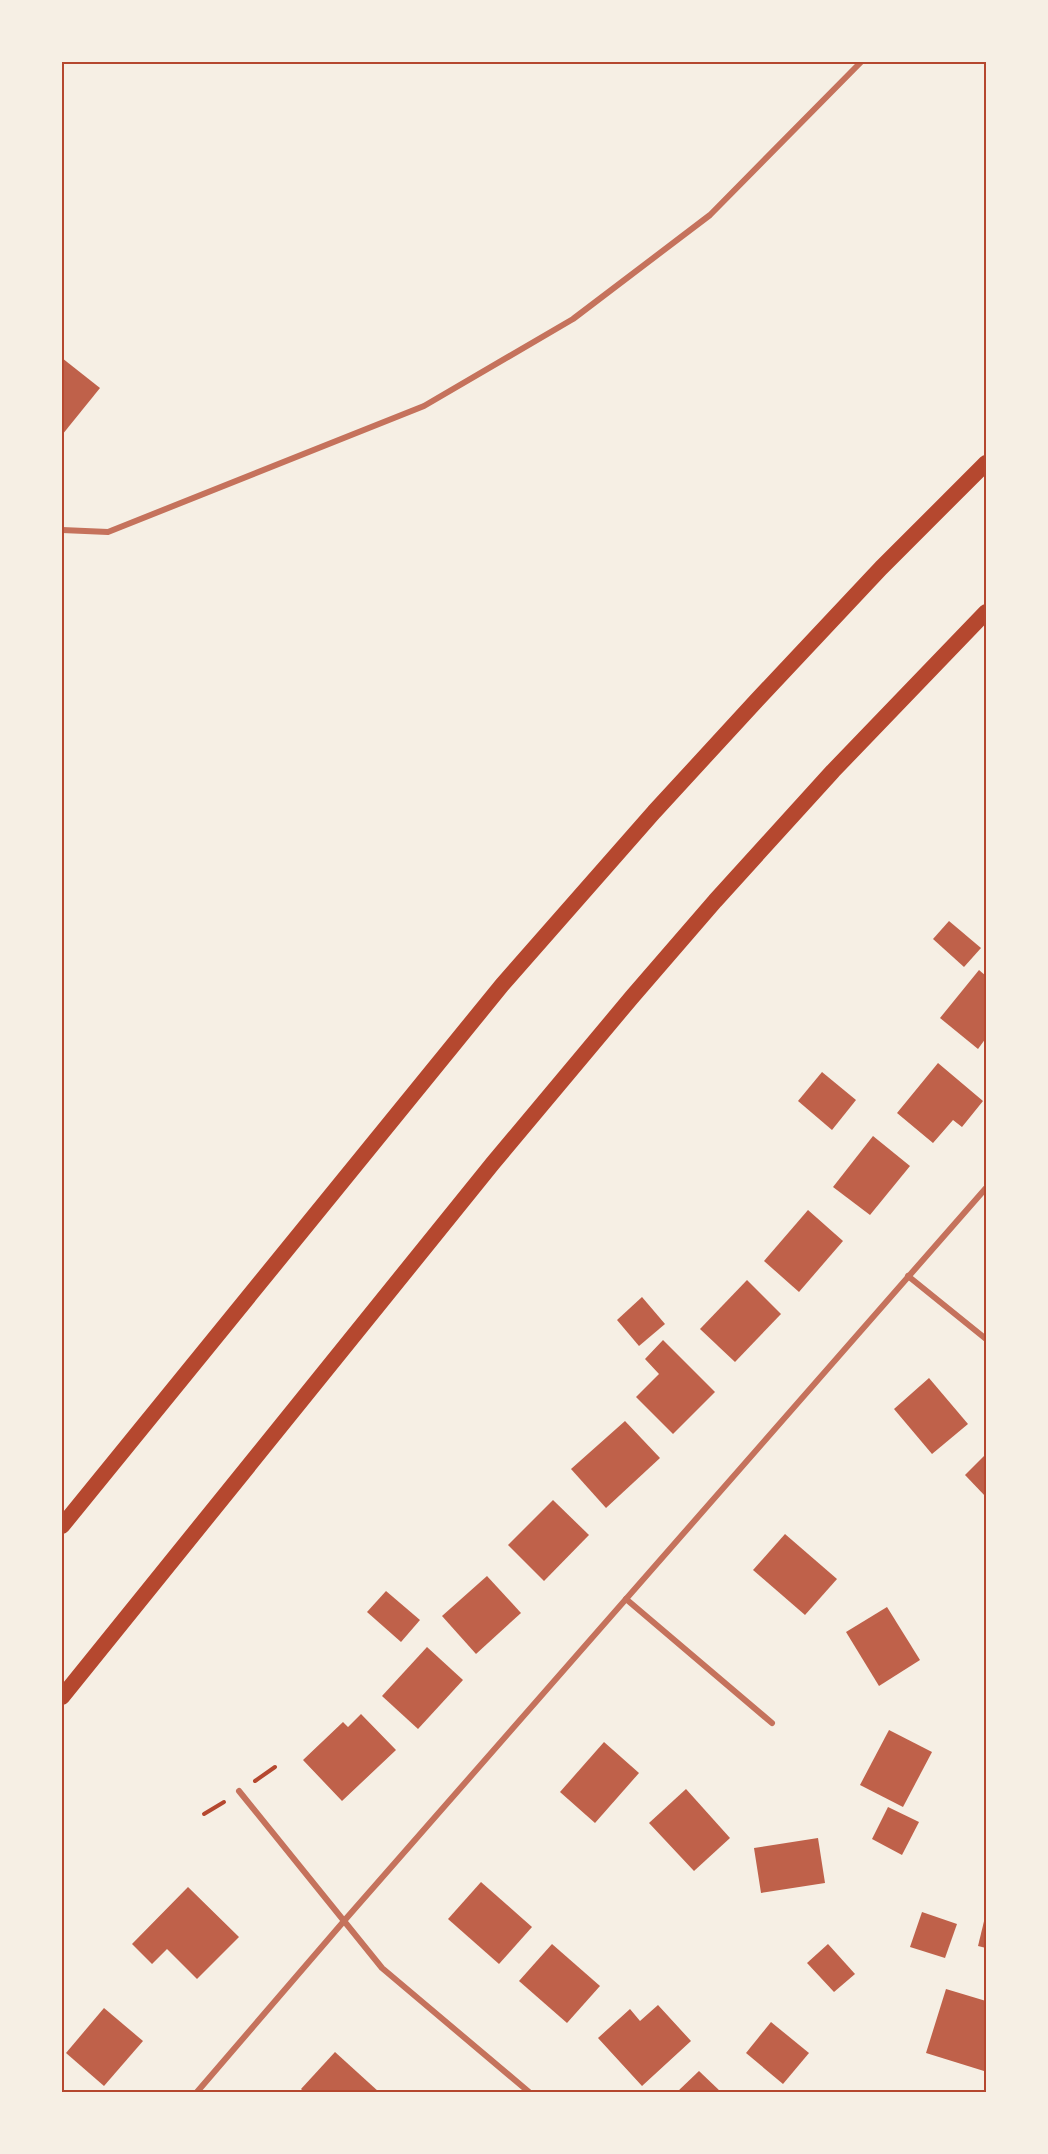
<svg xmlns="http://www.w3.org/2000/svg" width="1048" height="2154" viewBox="0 0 1048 2154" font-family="Signika,sans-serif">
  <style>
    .building { fill: #bf614a }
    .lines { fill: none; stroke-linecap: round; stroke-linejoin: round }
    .path { stroke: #b5482f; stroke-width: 4 }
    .minor { stroke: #c5725c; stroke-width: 6 }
    .trunk { stroke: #b5482f; stroke-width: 16 }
    .neatline { fill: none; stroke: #b5482f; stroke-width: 2 }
  </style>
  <rect width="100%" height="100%" fill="#f6efe4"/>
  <g class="building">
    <path d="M62,358L100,388L62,435Z"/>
    <path d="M949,921L981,948L964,967L933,939Z"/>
    <path d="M979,970L986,976V1038L978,1049L940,1018Z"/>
    <path d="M938,1063L983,1101L962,1127L953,1120L933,1143L897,1113Z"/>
    <path d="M822,1072L856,1100L832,1130L798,1101Z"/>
    <path d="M873,1136L910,1166L870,1215L833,1187Z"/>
    <path d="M808,1210L843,1241L799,1292L764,1261Z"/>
    <path d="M747,1280L781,1314L735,1362L700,1329Z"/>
    <path d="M642,1297L665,1324L639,1346L617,1320Z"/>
    <path d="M663,1340L715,1392L673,1434L636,1397L659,1374L645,1359Z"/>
    <path d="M929,1378L968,1424L932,1454L894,1409Z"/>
    <path d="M625,1421L660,1458L606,1508L571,1469Z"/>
    <path d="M986,1454V1497L965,1475Z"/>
    <path d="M553,1500L589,1535L544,1581L508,1545Z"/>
    <path d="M785,1534L837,1579L805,1615L753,1570Z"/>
    <path d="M487,1576L521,1613L476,1654L442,1616Z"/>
    <path d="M386,1591L420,1620L401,1642L367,1612Z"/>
    <path d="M887,1607L920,1660L879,1686L846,1632Z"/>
    <path d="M427,1647L463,1680L418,1729L382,1696Z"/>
    <path d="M361,1714L396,1750L342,1801L303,1760L343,1722L348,1727Z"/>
    <path d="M889,1730L932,1752L903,1807L860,1785Z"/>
    <path d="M604,1742L639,1773L595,1823L560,1792Z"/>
    <path d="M686,1789L730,1838L694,1871L649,1823Z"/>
    <path d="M888,1807L919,1822L902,1855L872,1839Z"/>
    <path d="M818,1838L825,1883L761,1893L754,1848Z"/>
    <path d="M481,1882L532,1927L499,1964L448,1919Z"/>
    <path d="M188,1887L239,1937L197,1979L167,1949L152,1964L132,1944Z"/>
    <path d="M922,1912L957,1924L945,1958L910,1947Z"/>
    <path d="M986,1913V1948L978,1946Z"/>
    <path d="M552,1944L600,1986L567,2023L519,1981Z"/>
    <path d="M828,1944L855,1974L834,1992L807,1963Z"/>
    <path d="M946,1989L986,2001V2063L984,2071L926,2053Z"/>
    <path d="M658,2005L691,2041L642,2086L598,2038L630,2009L640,2021Z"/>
    <path d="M104,2008L143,2041L104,2086L66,2053Z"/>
    <path d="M771,2022L809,2053L783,2084L746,2053Z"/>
    <path d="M335,2052L379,2092H304L301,2089Z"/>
    <path d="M699,2071L721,2092H677Z"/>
  </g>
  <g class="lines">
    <g class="path">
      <path d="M255,1781L275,1767"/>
      <path d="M204,1814L224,1802"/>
    </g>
    <g class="minor">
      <path d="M62,530L108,532L424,406L573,319L710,215L861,62"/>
      <path d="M908,1276L986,1339"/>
      <path d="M626,1599L772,1723"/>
      <path d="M239,1791L382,1968L529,2092"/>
      <path d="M197,2092L344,1921L986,1188"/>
    </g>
    <g class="trunk">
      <path d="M62,1526L502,985L654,812L757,700L881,568L986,463"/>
      <path d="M62,1697L493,1163L632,997L715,901L833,771L986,612"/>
    </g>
  </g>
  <rect width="1048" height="2154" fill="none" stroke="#f6efe4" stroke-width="126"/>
  <rect x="63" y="63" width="922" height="2028" class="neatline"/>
</svg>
